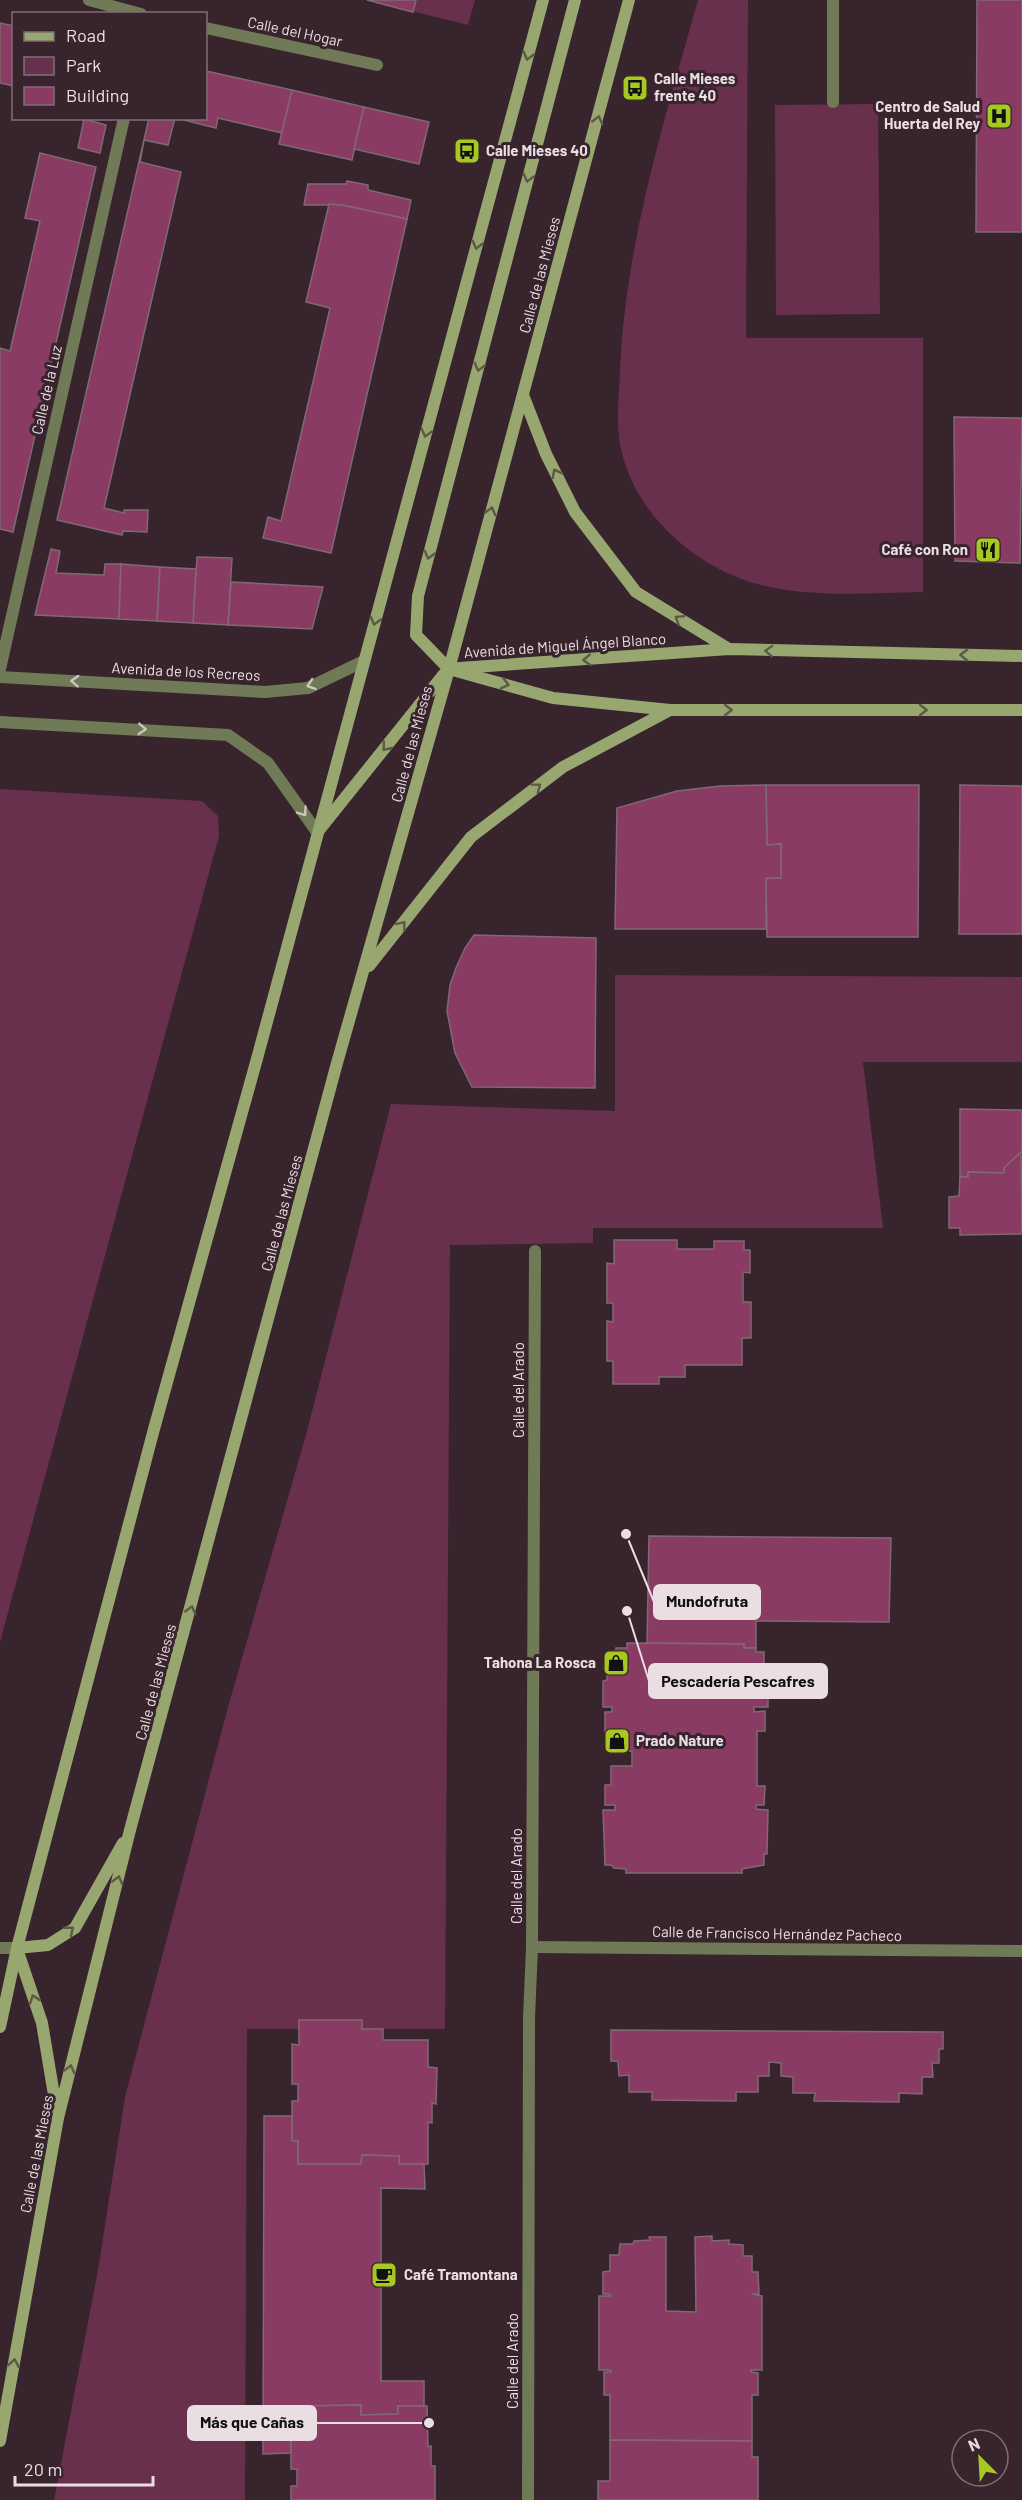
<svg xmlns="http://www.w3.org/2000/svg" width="1022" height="2500" viewBox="0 0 1022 2500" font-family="Barlow,sans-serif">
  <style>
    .green { fill: #68304c }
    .building { fill: #893b63; stroke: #806973; stroke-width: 1.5 }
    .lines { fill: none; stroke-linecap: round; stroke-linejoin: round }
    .street { stroke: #707a57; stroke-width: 12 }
    .secondary { stroke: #97a76f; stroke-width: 12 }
    .oneway { stroke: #5e5847 }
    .oneway2 { stroke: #ccc5c0 }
    .labels { text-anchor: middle; stroke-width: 6; stroke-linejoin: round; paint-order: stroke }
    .street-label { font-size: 15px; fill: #ebdee3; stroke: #38242d }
    .poi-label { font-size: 15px; font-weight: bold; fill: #ebdee3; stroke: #38242d; text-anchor: start }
    .leader { fill: none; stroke: #ebdee3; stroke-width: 2 }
    .callout-dot { fill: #ebdee3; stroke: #38242d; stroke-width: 2 }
    .callout { fill: #ebdee3; stroke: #ebdee3; stroke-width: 2 }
    .callout-label { font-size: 16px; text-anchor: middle; font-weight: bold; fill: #111 }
  </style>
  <rect width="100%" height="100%" fill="#38242d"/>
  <g class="green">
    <path d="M367,0H475L468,25Z"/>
    <path d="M698,0H748L746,338H923V592C866,593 802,599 747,581C687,560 632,509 620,444C616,421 619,395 620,372C625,244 664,122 698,0Z"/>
    <path d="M878,104L880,314L776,315L775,105Z"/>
    <path d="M0,789L202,801L218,816L219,836L0,1642Z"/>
    <path d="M615,975L1022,977V1062H863L883,1228H593V1243L450,1245L445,2029H247L245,2500H54L98,2270L125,2097L228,1707L307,1431L391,1104L615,1111Z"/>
  </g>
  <g class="building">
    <path d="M367,0H416L413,12Z"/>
    <path d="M977,0H1022V232H976Z"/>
    <path d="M0,23L14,26V86L0,83Z"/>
    <path d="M206,71L292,90L282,133L218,118L216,128L176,118H206Z"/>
    <path d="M292,90L364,107L352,160L279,144Z"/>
    <path d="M364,107L429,122L419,164L354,149Z"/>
    <path d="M149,118H175L168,145L144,140L140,162L181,172L104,508L124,513V510H148L147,532L123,531L122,535L57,520Z"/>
    <path d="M84,119L106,125L100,153L78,148Z"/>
    <path d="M40,153L96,167L13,532L0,529V348L10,351L40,221L25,218Z"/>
    <path d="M347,181L368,185V190L411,200L407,219L342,205H304L308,184H346Z"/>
    <path d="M329,204L342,205L407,219L331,553L263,538L268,517L281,521L330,308L306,302Z"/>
    <path d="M954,417L1022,418L1020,563L955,561Z"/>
    <path d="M51,549L60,551L56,573L104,575L105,564H121L119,619L35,615Z"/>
    <path d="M197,557L232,558L228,625L193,623Z"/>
    <path d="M121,564L160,567L157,621L119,619Z"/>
    <path d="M160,567L196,569L193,623L157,621Z"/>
    <path d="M231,582L323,587L312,629L228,625Z"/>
    <path d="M766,785H919L918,937H767L766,878H781V844L767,845Z"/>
    <path d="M766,785L767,845L781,844V878H766V929H615L617,808L677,791L720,786Z"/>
    <path d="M960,785L1022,786V934H959Z"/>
    <path d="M474,935L596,938L595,1088L472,1087L455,1053L447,1011L450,985L456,968L465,948Z"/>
    <path d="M960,1109L1022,1110V1152L1004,1168V1173L968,1172V1177H960Z"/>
    <path d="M1021,1152L1022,1234L960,1235V1228H949V1197L959,1196L960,1177H968V1172L1004,1173V1168Z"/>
    <path d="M614,1240H677V1249H714V1241H744V1250H750V1273L743,1272V1302H751V1338H742V1365H685V1377H659V1384H613V1361H607V1321L613,1322V1303H607V1263L614,1264Z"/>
    <path d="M649,1536L891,1538L889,1622L756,1621V1648H744V1644L647,1643Z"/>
    <path d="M627,1643L744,1644V1648H756V1652H764V1664H768V1707H754V1712L765,1711V1731H757V1786H765L764,1805H756V1809L768,1810L767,1854H764V1865L742,1869V1873H626V1869L614,1868L611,1865H605L603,1810H615V1805H605V1785H611V1766H632V1751H612V1731L605,1732V1712H612V1707H603V1681L607,1680L608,1653H616V1648H627Z"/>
    <path d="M299,2020H362V2029H383V2040H428V2067L437,2068L436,2104L432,2103V2123L428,2122V2164H399V2156L362,2155L361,2164H298V2141H292V2101H298V2084H292V2044L299,2045Z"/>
    <path d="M611,2030L943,2032V2049H939V2063H932L933,2077H922V2094L899,2093V2102L814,2101L815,2093H793V2077L781,2076V2063L769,2062V2076H758V2092H736V2101L652,2100V2092H629V2075L619,2076L618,2061H611Z"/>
    <path d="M264,2116H292V2141H298V2164H361L362,2155L399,2156V2164H424L425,2189L381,2188V2381H424V2406H398V2414L361,2415V2405L298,2406L297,2429L291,2428V2453L263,2454Z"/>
    <path d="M712,2236V2241L729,2240V2244L743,2245V2256H752V2272H758L759,2294H752L762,2296V2370H751V2372L758,2373V2395H752V2441L610,2440V2395H604V2372H611L610,2370H599V2296H610V2294H603V2272L610,2271V2255H619L620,2244H633L634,2241L650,2240L649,2237H666V2311L696,2312L695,2237Z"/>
    <path d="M361,2405V2415L398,2414V2406H427L428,2447L431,2446V2466H435V2500H291V2486H297V2469H291V2428L297,2429L298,2406Z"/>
    <path d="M610,2440L752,2441V2457H758V2500H598V2481H610Z"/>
  </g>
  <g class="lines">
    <g class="street">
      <path d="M89,0L141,14"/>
      <path d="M206,28L377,65"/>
      <path d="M833,102V0"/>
      <path d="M0,669L124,118"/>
      <path d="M0,677L265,692L308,688L364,661"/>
      <path d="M0,722L228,735L268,763L317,832"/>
      <path d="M532,1947L1022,1951"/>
      <path d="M0,1948H17"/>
      <path d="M528,2500L529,2018L532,1947L535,1251"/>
    </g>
    <g class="secondary">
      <path d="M523,395L546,454L575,512L636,592L729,649"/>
      <path d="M459,668L729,649L1022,656"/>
      <path d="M449,669L416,635L418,596L575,0"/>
      <path d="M449,669L553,698L670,710H1022"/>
      <path d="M320,829L444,674"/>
      <path d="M369,966L471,837L563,767L670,710"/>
      <path d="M17,1948L48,1945L75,1928L123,1843"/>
      <path d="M17,1949L42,2023L57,2113"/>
      <path d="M0,2027L17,1948L154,1429L258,1055L543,0"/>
      <path d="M0,2441L58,2118L130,1830L337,1063L449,669L629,0"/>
    </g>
  </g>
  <defs><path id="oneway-chevron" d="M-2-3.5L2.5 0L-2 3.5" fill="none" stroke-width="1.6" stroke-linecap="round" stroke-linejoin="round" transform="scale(1.5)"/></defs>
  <g class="oneway">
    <use href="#oneway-chevron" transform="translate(528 56) rotate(105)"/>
    <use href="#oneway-chevron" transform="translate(598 120) rotate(-75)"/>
    <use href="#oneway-chevron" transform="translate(528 178) rotate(105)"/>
    <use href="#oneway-chevron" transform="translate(477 245) rotate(105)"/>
    <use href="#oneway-chevron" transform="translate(479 367) rotate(105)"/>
    <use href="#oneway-chevron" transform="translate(426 433) rotate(105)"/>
    <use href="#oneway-chevron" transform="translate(556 473) rotate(-117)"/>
    <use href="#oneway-chevron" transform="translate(491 511) rotate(-75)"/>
    <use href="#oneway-chevron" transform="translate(429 555) rotate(105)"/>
    <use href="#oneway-chevron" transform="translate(679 619) rotate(-148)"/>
    <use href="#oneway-chevron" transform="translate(375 621) rotate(105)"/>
    <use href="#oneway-chevron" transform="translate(769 651) rotate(-178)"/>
    <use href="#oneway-chevron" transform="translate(964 655) rotate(-179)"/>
    <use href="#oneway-chevron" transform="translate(587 660) rotate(176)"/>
    <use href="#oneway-chevron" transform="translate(505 684) rotate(15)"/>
    <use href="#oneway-chevron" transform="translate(728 710)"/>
    <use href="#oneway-chevron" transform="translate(923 710)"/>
    <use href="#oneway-chevron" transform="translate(386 747) rotate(129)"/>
    <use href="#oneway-chevron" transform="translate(537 787) rotate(-37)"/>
    <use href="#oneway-chevron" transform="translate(402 925) rotate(-52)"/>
    <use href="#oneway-chevron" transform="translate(191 1610) rotate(-75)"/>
    <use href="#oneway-chevron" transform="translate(118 1880) rotate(-76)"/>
    <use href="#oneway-chevron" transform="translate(70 1930) rotate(-39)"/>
    <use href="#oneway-chevron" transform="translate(34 1999) rotate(-109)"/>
    <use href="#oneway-chevron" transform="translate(70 2069) rotate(-76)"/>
    <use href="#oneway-chevron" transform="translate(14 2363) rotate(-80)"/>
  </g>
  <g class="oneway2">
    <use href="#oneway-chevron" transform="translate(75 681) rotate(-177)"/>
    <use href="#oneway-chevron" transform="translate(311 685) rotate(161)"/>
    <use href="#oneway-chevron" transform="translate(142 729) rotate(3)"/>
    <use href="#oneway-chevron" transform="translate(303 812) rotate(55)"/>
  </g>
  <defs>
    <g id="bus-square" transform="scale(1.35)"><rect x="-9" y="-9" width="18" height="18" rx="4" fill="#a6c821" stroke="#38242d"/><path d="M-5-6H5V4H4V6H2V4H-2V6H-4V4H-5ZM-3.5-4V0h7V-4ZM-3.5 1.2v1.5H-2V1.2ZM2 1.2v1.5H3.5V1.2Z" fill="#111"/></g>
    <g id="hospital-square" transform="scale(1.35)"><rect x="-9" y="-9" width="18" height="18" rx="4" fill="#a6c821" stroke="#38242d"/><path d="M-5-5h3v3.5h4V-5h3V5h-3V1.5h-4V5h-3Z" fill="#111"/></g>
    <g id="restaurant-square" transform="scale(1.35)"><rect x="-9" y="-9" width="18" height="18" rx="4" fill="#a6c821" stroke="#38242d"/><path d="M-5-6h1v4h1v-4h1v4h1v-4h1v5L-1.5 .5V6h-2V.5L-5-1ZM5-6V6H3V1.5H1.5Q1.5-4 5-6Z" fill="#111"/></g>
    <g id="shop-square" transform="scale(1.35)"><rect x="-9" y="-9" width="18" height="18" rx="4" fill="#a6c821" stroke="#38242d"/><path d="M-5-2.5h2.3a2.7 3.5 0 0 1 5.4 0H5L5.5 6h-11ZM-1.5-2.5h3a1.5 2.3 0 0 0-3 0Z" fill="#111"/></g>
    <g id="cafe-square" transform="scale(1.35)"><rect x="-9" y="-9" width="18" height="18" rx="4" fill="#a6c821" stroke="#38242d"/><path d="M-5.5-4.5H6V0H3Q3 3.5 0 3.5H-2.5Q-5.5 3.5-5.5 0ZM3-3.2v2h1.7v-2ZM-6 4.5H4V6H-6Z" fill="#111"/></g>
  </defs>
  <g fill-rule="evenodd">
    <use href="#bus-square" x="635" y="88"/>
    <use href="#hospital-square" x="999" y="116"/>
    <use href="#bus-square" x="467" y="151"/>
    <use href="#restaurant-square" x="988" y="550"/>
    <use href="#shop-square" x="616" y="1663"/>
    <use href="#shop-square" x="617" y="1741"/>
    <use href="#cafe-square" x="384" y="2275"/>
  </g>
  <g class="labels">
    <g class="street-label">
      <text transform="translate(295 32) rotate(12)" y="5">Calle del Hogar</text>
      <text transform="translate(540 275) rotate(-75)" y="5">Calle de las Mieses</text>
      <text transform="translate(47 390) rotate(-77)" y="5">Calle de la Luz</text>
      <text transform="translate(565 646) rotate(-4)" y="5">Avenida de Miguel Ángel Blanco</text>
      <text transform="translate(186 672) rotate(3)" y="5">Avenida de los Recreos</text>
      <text transform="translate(412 744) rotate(-75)" y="5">Calle de las Mieses</text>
      <text transform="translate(282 1213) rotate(-75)" y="5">Calle de las Mieses</text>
      <text transform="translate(519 1390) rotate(-90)" y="5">Calle del Arado</text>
      <text transform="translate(156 1682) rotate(-75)" y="5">Calle de las Mieses</text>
      <text transform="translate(517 1876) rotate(-90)" y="5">Calle del Arado</text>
      <text transform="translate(777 1934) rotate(1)" y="5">Calle de Francisco Hernández Pacheco</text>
      <text transform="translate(37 2154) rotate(-79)" y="5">Calle de las Mieses</text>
      <text transform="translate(513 2361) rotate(-90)" y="5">Calle del Arado</text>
    </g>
    <g class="poi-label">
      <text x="654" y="84">Calle Mieses<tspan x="654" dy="17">frente 40</tspan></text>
      <text x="980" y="112" text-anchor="end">Centro de Salud<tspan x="980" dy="17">Huerta del Rey</tspan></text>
      <text x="486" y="156">Calle Mieses 40</text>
      <text x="968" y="555" text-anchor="end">Café con Ron</text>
      <text x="596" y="1668" text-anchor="end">Tahona La Rosca</text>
      <text x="636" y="1746">Prado Nature</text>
      <text x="404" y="2280">Café Tramontana</text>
    </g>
  </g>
  <path class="leader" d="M626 1534L654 1602M627 1611L649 1681M429 2423L316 2423"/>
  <g class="callout-dot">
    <circle cx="626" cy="1534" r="6"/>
    <circle cx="627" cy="1611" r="6"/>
    <circle cx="429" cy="2423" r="6"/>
  </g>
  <g class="callout">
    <rect x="654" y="1585" width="106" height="34" rx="6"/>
    <rect x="649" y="1664" width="178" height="34" rx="6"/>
    <rect x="188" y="2406" width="128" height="34" rx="6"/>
  </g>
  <g class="callout-label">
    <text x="707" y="1607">Mundofruta</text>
    <text x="738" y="1687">Pescadería Pescafres</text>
    <text x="252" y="2428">Más que Cañas</text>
  </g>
  <rect x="12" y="12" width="195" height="108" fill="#38242d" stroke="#806e76" stroke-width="1.5"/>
  <rect x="24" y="32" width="30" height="9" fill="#97a76f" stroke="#806e76" stroke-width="1.5"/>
  <text x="66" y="42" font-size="18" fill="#ebdee3">Road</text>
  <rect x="24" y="57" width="30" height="18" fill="#68304c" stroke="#806e76" stroke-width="1.5"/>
  <text x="66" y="72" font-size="18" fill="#ebdee3">Park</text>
  <rect x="24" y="87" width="30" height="18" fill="#893b63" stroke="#806e76" stroke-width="1.5"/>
  <text x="66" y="102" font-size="18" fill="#ebdee3">Building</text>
  <g transform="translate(980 2458) rotate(336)"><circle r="28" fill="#38242d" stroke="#806e76" stroke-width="1.5"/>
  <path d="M0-4.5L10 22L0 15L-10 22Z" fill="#a6c821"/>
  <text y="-9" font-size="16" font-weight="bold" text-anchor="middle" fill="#ebdee3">N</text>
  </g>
  <path d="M15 2476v9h138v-9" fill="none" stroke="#ebdee3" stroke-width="3"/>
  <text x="24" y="2476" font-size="18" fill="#ebdee3" stroke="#38242d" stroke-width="4.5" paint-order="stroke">20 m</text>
</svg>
